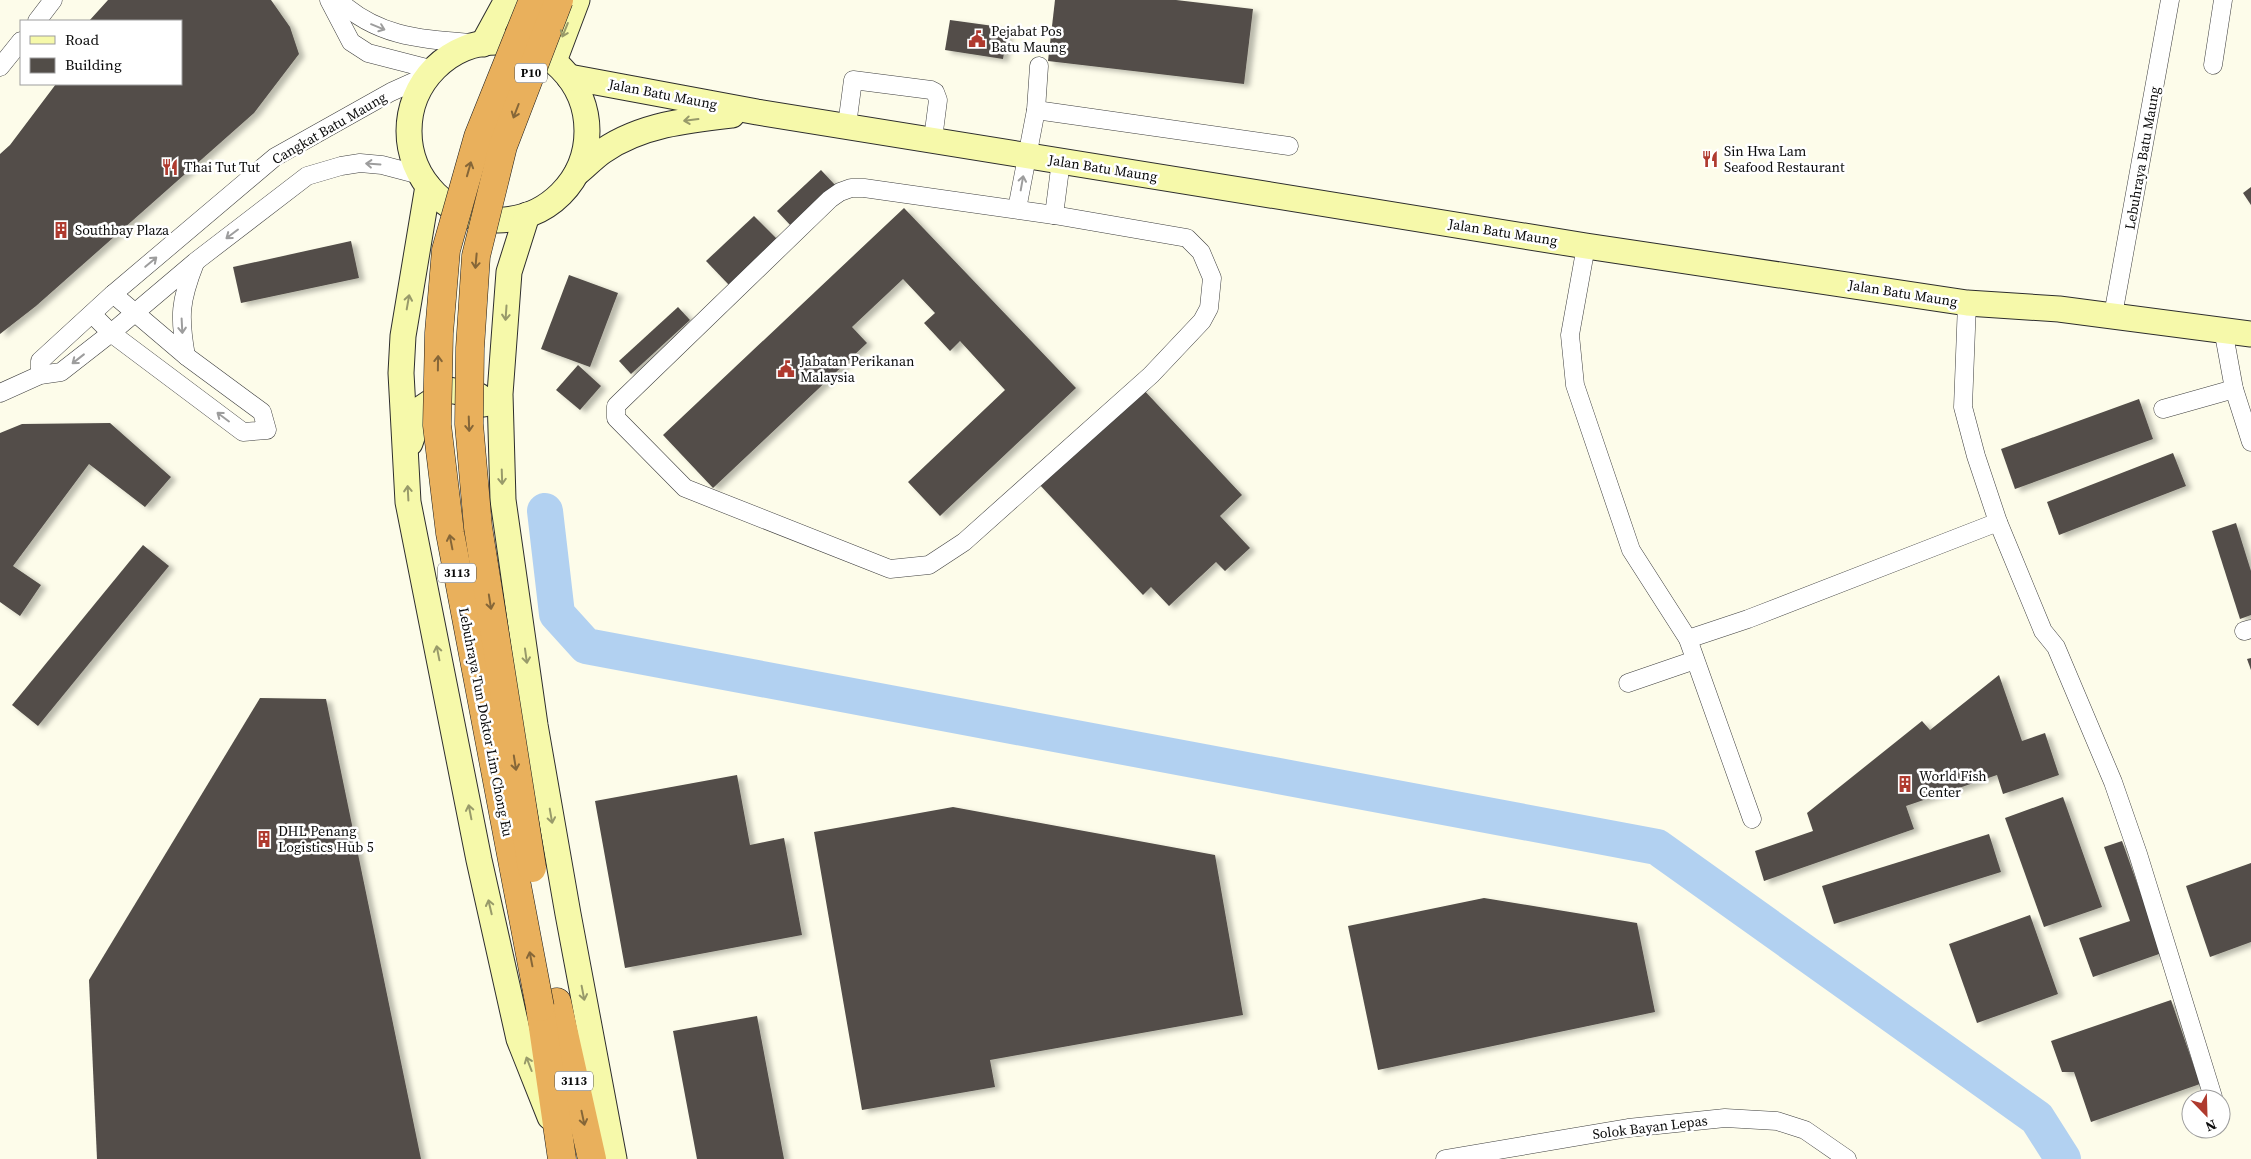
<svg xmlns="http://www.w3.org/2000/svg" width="2251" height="1159" viewBox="0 0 2251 1159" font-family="'Source Serif 4',serif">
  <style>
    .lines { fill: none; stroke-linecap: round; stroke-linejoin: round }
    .river { stroke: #b2d1f1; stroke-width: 36 }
    .building { fill: #524d48; filter: url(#shadow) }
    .street-casing { stroke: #3e3e3e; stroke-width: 19 }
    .secondary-casing { stroke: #2d2d2d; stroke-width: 27 }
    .highway-casing { stroke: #1c1c1c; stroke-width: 29 }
    .street { stroke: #fff; stroke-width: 18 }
    .secondary { stroke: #f6f9aa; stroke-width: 25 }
    .highway { stroke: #e9b05c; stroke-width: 28 }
    .highway-bridge-casing { stroke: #1c1c1c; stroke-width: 29; stroke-linecap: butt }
    .highway-bridge { stroke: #e9b05c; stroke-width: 28 }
    .oneway { stroke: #9d9d9d }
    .oneway2 { stroke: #989a6a }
    .oneway3 { stroke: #856638 }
    .labels { text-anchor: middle; stroke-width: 5; stroke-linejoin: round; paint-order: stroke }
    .shield { fill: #fff; stroke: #545454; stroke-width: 1 }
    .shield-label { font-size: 12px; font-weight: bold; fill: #0b0b0b }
    .poi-label { font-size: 14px; fill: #0b0b0b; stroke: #fff; text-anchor: start }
    .street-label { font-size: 14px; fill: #0b0b0b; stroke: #fff }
  </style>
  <defs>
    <filter id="shadow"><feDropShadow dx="5.5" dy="3" stdDeviation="2.5" flood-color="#0004"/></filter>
  </defs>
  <rect width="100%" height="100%" fill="#fdfcea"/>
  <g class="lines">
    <path class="river" d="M545,511L557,614L586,646L1657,847L2037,1118L2063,1159"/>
  </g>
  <g class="building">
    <path d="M108,0H271L290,27L299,54L254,113L36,306L0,334V154L10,145L56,84H181V21H89Z"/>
    <path d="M1055,0H1176L1253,9L1244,84L1048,61Z"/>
    <path d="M950,20L1008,28L1003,59L945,50Z"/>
    <path d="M821,170L836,186L792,227L777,211Z"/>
    <path d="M2251,187V205L2243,193Z"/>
    <path d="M904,208L1076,388L940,516L908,482L1005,390L960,341L950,351L924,323L935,313L903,279L852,327L867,343L713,488L663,435Z"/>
    <path d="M754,216L777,239L729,285L706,261Z"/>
    <path d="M351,241L359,278L241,303L233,267Z"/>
    <path d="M569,275L618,293L590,367L541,349Z"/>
    <path d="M678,307L690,320L631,374L619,361Z"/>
    <path d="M578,365L601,386L580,410L556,390Z"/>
    <path d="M1141,387L1242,495L1220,516L1250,548L1225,571L1216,562L1169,606L1151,587L1143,595L1038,483Z"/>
    <path d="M2139,399L2153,439L2015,489L2001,449Z"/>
    <path d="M110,423L171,477L145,507L89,464L13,566L41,585L20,616L0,602V433L22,424Z"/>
    <path d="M2173,453L2186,486L2059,535L2047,502Z"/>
    <path d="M2236,523L2251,571V615L2240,619L2212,531Z"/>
    <path d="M143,545L169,566L38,726L12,705Z"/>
    <path d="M2251,658V670L2247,659Z"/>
    <path d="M1999,675L2022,741L2045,733L2059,775L2003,794L1997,775L1906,806L1914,829L1764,881L1755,851L1813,831L1807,813L1922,721L1930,730Z"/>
    <path d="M260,698L326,699L421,1159H97L89,980Z"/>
    <path d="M737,775L750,845L784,838L802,935L625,968L595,801Z"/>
    <path d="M2063,797L2102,907L2044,927L2005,818Z"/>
    <path d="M953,807L1215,855L1243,1015L990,1060L995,1087L862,1110L814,832Z"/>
    <path d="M1989,834L2001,872L1834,924L1822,886Z"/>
    <path d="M2122,841L2162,953L2093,977L2079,938L2130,921L2104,847Z"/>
    <path d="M2251,863V942L2210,957L2186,886Z"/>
    <path d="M1484,898L1637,923L1655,1012L1378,1070L1348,926Z"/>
    <path d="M2030,915L2058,994L1977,1023L1949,944Z"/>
    <path d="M2171,1000L2200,1084L2091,1122L2074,1072H2062L2051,1041Z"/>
    <path d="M757,1016L784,1159H697L673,1031Z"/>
  </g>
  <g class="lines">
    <g class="street-casing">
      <g id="street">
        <path d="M329,0L351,42L368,53L434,70"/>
        <path d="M338,0C381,40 427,39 483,44"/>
        <path d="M37,21L53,0"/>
        <path d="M2213,65L2223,0"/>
        <path d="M0,67L21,41"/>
        <path d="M1036,110L1289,146"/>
        <path d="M847,125L853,80L931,90L935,92L938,100L933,139"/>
        <path d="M851,188H864L1054,215L1187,238L1201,252L1212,278L1209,308L1202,321L1151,375L964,542L929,565L890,569L685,488L616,418V406L620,402L830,199L840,192Z"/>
        <path d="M1017,209L1036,110L1039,66"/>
        <path d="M1054,215L1061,161"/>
        <path d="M1586,246L1570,335L1575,385L1631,550L1688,639L1752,819"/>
        <path d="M1967,303L1963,407L1976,456L1998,522L2043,631L2056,647L2113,782L2138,854L2213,1097"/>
        <path d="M92,314L111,333L243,432L267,430L262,412L186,356L113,294"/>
        <path d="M2113,315L2170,0"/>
        <path d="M2223,329L2234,389L2251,442"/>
        <path d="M186,356C179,316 180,301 195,263"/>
        <path d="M40,375V361L113,294L275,157L391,92L431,74"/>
        <path d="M0,393L40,375L61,372L111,333L195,262L307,176L341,166L360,163L382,165L420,175"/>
        <path d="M2163,409L2234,389"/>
        <path d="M2244,631L2251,629"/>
        <path d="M1688,639L1748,619L1998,522"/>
        <path d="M1628,683L1695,660"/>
        <path d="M1445,1159L1628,1128L1725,1118L1777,1121L1805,1130L1847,1159"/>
      </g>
    </g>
    <g class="secondary-casing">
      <g id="secondary">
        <circle cx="498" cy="131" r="89"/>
        <path d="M483,44L507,0"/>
        <path d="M554,61L577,0"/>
        <path d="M569,77L757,112L1586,246L1967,303L2059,309L2251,334"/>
        <path d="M577,173C586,166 594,157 603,151C641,125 687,120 732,115"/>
        <path d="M428,186L403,336L401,373L408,502L479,860L519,1039L550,1117"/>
        <path d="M527,215L509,272L500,394L503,500L535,725L568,914L614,1159"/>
        <path d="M410,443L422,408L449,390L479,396L484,404"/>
      </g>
    </g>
    <g class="highway-casing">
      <g id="highway">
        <path d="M557,1002L592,1159"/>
        <path d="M540,1007L562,1159"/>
      </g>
    </g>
    <use href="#street" class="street"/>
    <use href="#secondary" class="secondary"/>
    <use href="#highway" class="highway"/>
    <g class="highway-bridge-casing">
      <g id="highway-bridge">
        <path d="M533,0L478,137L446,250L439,333L437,425L450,533L540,1007"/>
        <path d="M532,868L478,527L469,424L470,348L476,256L503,146L559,0"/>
      </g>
    </g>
    <use href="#highway-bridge" class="highway-bridge"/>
  </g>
  <defs><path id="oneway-shaft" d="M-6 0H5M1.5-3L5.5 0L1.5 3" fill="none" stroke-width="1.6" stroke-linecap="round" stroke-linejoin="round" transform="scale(1.25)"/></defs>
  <g class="oneway">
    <use href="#oneway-shaft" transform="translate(378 27) rotate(22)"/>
    <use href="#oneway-shaft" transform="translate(373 164) rotate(-176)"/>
    <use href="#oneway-shaft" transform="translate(1022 183) rotate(-80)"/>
    <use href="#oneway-shaft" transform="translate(232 234) rotate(143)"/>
    <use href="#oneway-shaft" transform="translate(151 262) rotate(-40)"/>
    <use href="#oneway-shaft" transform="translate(182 326) rotate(87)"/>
    <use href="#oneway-shaft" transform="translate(78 359) rotate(142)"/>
    <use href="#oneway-shaft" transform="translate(223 417) rotate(-143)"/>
  </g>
  <g class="oneway2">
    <use href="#oneway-shaft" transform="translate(565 30) rotate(112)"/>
    <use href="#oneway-shaft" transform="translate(691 120) rotate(173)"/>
    <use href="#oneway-shaft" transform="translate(408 302) rotate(-80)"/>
    <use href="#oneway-shaft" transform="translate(506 313) rotate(94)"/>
    <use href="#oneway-shaft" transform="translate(502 477) rotate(88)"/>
    <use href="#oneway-shaft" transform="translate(408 493) rotate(-93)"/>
    <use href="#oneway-shaft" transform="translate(438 653) rotate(-101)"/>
    <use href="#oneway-shaft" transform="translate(526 656) rotate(82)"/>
    <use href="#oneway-shaft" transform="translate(470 812) rotate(-101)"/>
    <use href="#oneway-shaft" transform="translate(551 816) rotate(80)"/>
    <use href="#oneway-shaft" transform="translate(490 907) rotate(-103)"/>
    <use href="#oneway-shaft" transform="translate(583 993) rotate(79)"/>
    <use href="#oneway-shaft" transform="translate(529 1064) rotate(-111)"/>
  </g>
  <g class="oneway3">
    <use href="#oneway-shaft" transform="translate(516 111) rotate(111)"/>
    <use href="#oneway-shaft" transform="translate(469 169) rotate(-74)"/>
    <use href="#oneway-shaft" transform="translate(476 261) rotate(95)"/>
    <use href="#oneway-shaft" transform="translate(438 363) rotate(-89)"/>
    <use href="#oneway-shaft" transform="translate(469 424) rotate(88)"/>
    <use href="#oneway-shaft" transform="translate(451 542) rotate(-101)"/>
    <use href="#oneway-shaft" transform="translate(490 602) rotate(81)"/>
    <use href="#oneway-shaft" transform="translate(515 763) rotate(81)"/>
    <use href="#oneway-shaft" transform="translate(531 959) rotate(-101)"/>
    <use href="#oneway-shaft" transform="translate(583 1118) rotate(78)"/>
  </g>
  <defs>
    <g id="civic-bare" transform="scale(1.35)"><path d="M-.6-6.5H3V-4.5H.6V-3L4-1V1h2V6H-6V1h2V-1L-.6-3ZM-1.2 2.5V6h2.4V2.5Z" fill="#af3a2e" stroke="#fff" stroke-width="2.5" paint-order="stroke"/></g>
    <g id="restaurant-bare" transform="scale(1.35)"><path d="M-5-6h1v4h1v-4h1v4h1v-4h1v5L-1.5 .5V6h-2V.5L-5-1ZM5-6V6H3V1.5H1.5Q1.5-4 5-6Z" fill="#af3a2e" stroke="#fff" stroke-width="2.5" paint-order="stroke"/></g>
    <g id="building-bare" transform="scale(1.35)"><path d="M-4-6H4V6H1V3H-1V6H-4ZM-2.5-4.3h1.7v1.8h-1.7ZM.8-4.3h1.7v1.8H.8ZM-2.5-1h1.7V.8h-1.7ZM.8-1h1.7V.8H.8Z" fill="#af3a2e" stroke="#fff" stroke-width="2.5" paint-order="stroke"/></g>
  </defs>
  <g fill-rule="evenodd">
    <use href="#civic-bare" x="977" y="39"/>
    <use href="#restaurant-bare" x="1710" y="159"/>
    <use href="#restaurant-bare" x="170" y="167"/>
    <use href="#building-bare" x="61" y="230"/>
    <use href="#civic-bare" x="786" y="369"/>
    <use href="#building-bare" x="1905" y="784"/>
    <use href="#building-bare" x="264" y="839"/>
  </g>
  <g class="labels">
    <g class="shield">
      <rect x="515" y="63.5" width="32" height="19" rx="4"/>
      <rect x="438" y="563.5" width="38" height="19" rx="4"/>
      <rect x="555" y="1071.5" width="38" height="19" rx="4"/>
    </g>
    <g class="shield-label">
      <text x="531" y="77">P10</text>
      <text x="457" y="577">3113</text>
      <text x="574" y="1085">3113</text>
    </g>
    <g class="poi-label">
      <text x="991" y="36">Pejabat Pos<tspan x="991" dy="16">Batu Maung</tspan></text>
      <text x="1724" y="156">Sin Hwa Lam<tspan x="1724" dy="16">Seafood Restaurant</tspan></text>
      <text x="184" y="172">Thai Tut Tut</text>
      <text x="75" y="235">Southbay Plaza</text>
      <text x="800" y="366">Jabatan Perikanan<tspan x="800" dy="16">Malaysia</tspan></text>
      <text x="1919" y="781">World Fish<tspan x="1919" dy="16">Center</tspan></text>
      <text x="278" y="836">DHL Penang<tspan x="278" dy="16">Logistics Hub 5</tspan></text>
    </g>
    <g class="street-label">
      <text transform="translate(663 94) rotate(11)" y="5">Jalan Batu Maung</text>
      <text transform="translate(329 128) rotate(-30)" y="5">Cangkat Batu Maung</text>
      <text transform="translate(2142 158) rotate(-80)" y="5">Lebuhraya Batu Maung</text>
      <text transform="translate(1103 168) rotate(9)" y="5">Jalan Batu Maung</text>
      <text transform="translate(1503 232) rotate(9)" y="5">Jalan Batu Maung</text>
      <text transform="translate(1903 293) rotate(9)" y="5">Jalan Batu Maung</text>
      <text transform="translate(486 722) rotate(79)" y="5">Lebuhraya Tun Doktor Lim Chong Eu</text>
      <text transform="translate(1650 1127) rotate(-7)" y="5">Solok Bayan Lepas</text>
    </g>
  </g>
  <rect x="20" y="20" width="162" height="65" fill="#ffffff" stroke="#9d9d9d"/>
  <rect x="30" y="36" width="25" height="8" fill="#f6f9aa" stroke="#9d9d9d"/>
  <text x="65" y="45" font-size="15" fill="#0b0b0b">Road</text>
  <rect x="30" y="58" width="25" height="15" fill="#524d48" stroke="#9d9d9d"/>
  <text x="65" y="70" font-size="15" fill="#0b0b0b">Building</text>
  <g transform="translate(2206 1114) rotate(157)"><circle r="24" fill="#ffffff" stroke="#9d9d9d"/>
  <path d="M0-4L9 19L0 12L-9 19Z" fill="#af3a2e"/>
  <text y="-8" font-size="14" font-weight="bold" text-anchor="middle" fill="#0b0b0b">N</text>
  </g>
</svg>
